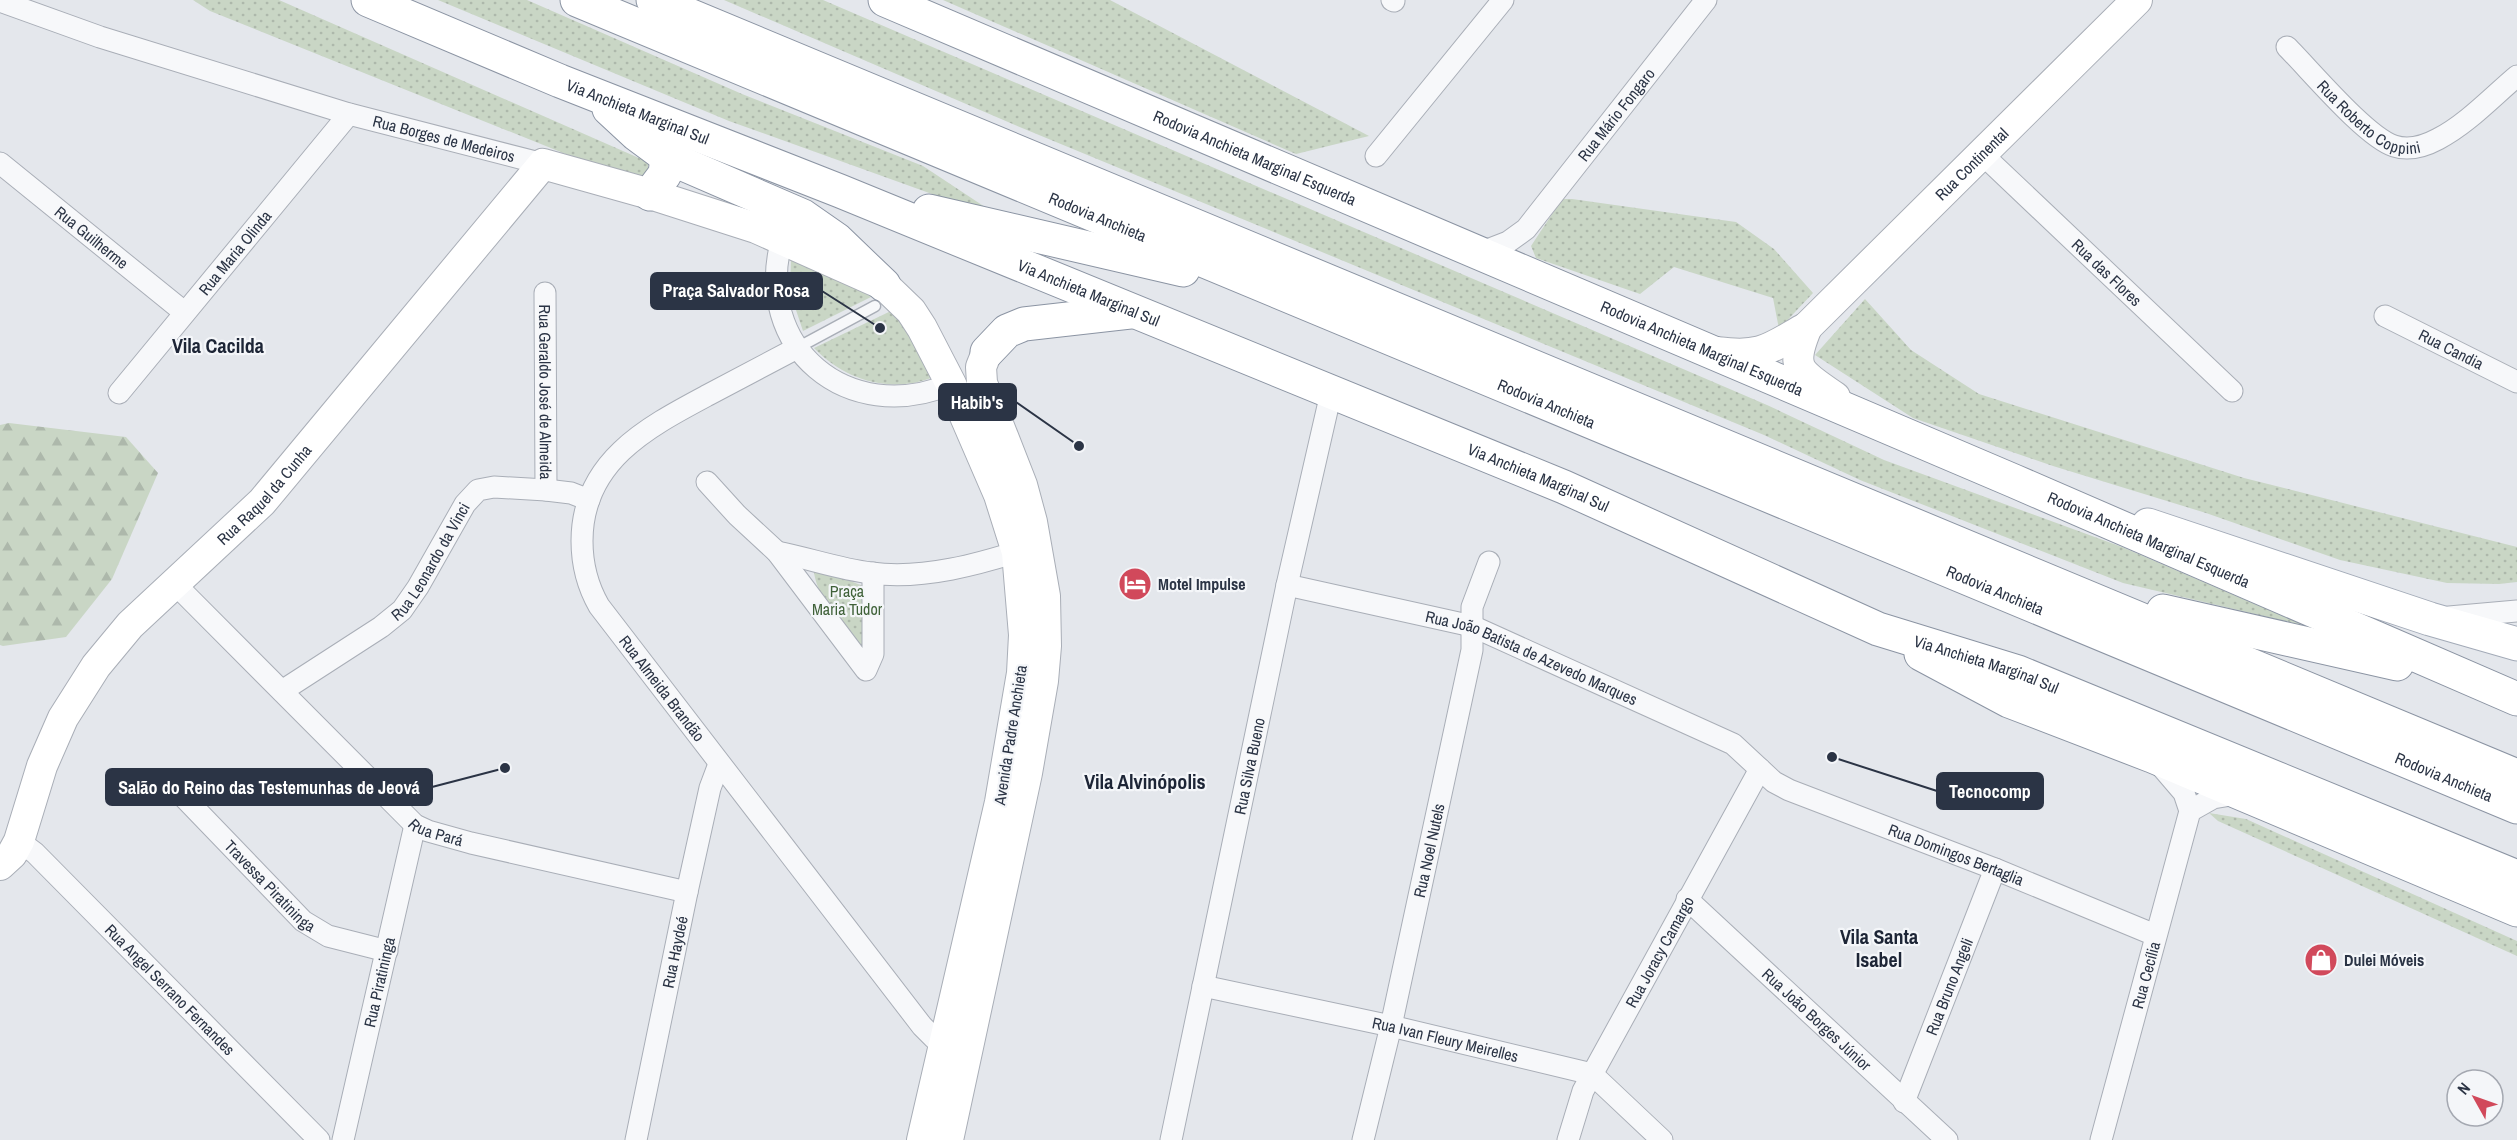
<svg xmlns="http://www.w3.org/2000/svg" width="2517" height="1140" viewBox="0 0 2517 1140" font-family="'Archivo Narrow',sans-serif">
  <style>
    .grass { fill: url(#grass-dots) }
    .forest { fill: url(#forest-firs) }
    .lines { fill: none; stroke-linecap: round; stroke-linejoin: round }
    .lane-casing { stroke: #a9aeb7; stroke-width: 13 }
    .street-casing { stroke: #a9aeb7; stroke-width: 23 }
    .secondary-casing { stroke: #a9aeb7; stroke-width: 32 }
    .primary-casing { stroke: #a3abb8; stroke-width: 35 }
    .highway-casing { stroke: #8b94a3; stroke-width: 35 }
    .lane { stroke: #f7f8fa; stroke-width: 10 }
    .street { stroke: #f7f8fa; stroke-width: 21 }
    .secondary { stroke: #fff; stroke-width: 30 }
    .primary { stroke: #fff; stroke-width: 33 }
    .highway { stroke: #fff; stroke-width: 33 }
    .labels { text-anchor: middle; stroke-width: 4.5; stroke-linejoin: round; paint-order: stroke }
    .street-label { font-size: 16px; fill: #2b3445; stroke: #f4f6f9 }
    .poi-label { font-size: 16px; font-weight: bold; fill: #2b3445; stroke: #f4f6f9; text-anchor: start }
    .park-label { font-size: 16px; fill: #3f6138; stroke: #f4f6f9 }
    .quarter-label { font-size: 20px; font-weight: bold; fill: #1d2536; stroke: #f4f6f9 }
    .leader { fill: none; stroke: #2b3445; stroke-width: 2 }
    .callout-dot { fill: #2b3445; stroke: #f4f6f9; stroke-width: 2 }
    .callout { fill: #2b3445; stroke: #2b3445; stroke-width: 2 }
    .callout-label { font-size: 18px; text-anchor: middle; font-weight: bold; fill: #fff }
  </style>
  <defs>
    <pattern id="grass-dots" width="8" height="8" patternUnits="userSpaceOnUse" patternTransform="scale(1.5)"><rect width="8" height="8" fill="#c9d6c5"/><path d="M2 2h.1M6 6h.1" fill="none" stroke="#adb8ab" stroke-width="1.8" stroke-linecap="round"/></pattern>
    <pattern id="forest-firs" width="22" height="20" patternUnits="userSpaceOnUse" patternTransform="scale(1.5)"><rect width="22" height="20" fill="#c9d6c5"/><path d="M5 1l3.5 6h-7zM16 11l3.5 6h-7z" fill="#adb8ab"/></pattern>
  </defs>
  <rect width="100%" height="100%" fill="#e4e7ec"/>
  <g class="grass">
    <path d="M193,0H279L648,162V172L641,179L583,161L210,11Z"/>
    <path d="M438,0H527L742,94L923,166L985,207L957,203L729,121Z"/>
    <path d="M724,0H823L1767,405L1884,460L2122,547L2306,626L2123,583L1860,480L1764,435L1015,125Z"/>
    <path d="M943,0H1110L1369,136L1296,154Z"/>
    <path d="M1562,199H1572L1736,222L1774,249L1813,293L1779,329L1773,298L1674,267L1640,294L1536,258L1531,246Z"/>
    <path d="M791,258L877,294L803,331L790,292Z"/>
    <path d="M1865,299L1911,350L1979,394L2244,478L2517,547V582L2499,584L2447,583L2340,560L2206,513L2053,466L1913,418L1815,355Z"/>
    <path d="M895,309L934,377C891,394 846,381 814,348Z"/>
    <path d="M813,566L868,588L866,647L858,645C839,620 816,599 813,566Z"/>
    <path d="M2209,813L2246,819L2517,941V956L2218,821Z"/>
  </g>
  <path class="forest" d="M9,423L126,437L158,473L112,579L66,637L3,646L0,645V425Z"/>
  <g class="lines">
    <g class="lane-casing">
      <path id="lane" d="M797,348L875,306"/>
    </g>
    <g class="street-casing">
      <g id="street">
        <path d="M1392,0L1394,1"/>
        <path id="s1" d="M0,1L100,37L349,114L543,164"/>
        <path id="s2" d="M2287,47C2310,70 2366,137 2394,146C2409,151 2425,146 2438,139C2467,124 2492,97 2517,76"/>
        <path id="s3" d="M1982,154L2232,391"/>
        <path d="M1376,156L1503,0"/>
        <path id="s4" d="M0,163L184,312"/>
        <path d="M782,239C752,348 848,427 951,384"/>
        <path id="s5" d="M1477,254L1508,242L1526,229L1706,0"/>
        <path id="s6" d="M545,293L546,490"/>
        <path id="s7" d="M2385,316L2517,382"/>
        <path id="s8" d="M797,348C768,363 738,379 708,395C648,427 582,461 582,541C582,564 587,585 599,606L922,1026L934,1038L955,1048"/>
        <path id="s9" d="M119,393L349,114"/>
        <path d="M707,482L737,515L777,552L866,670L873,654V573"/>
        <path d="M777,552C808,558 839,569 871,573C923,580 980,564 1029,548"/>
        <path id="s10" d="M174,583L415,825L428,831L471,843L687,892"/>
        <path id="s11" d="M1287,585L1472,626L1733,744L1774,782L1789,790L1995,869L2155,935"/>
        <path d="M2449,617L2517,611"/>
        <path id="s12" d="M282,691L381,627L402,610L418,587L465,504L478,490L494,487L546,490L571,493L589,500"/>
        <path d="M2160,765L2184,793L2190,811"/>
        <path id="s13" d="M174,787L303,921L328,936L387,951"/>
        <path id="s14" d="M19,841L35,853L319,1140"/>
        <path id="s15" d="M1687,899L1947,1140"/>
        <path id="s16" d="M1203,986L1391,1026L1592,1074L1662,1140"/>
        <path id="s17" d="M1904,1102L1995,869"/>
        <path id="s18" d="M343,1140L415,825"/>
        <path id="s19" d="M636,1140L687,892L710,788L719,764"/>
        <path id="s20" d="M1171,1140L1287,585L1331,393"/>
        <path id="s21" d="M1363,1140L1391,1026L1472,650V607L1489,562"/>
        <path id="s22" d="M1568,1140L1583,1091L1760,769"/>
        <path id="s23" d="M2101,1140L2190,811L2213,798L2237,794"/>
      </g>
    </g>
    <g class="secondary-casing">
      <g id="secondary">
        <path d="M1807,327C1789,370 1799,372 1835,397"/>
        <path id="s24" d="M1718,352C1762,358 1770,348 1807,327L2137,0"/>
        <path id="s25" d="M0,865L12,854L19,841L42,766L63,718L96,666L130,625L262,502L543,164L650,194L756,228L884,285L911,311L922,328L951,384L999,495L1017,552L1024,635L1022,673L1000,802L922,1140"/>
        <path d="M948,1140L1027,773L1043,681L1046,646L1045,596L1032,522L1022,485L982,383L981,367L987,352"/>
      </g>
    </g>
    <g class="primary-casing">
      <path id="primary" d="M2148,525L2430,619L2517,644"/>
    </g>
    <g class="highway-casing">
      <g id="highway">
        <path id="s26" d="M368,0L560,81L840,191L1564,487L1878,629L2018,672L2517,877"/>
        <path id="s27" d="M577,0L2517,807"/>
        <path d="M653,0L2517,776"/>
        <path id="s28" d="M885,0L2014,481L2517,699"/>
        <path d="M609,109L636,134L667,157L803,216L836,239L884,285"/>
        <path d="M650,194L665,174L667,157"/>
        <path d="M929,211L1183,270"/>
        <path d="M987,352L1007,331L1024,324L1130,312"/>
        <path d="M2163,611L2397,664"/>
        <path d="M1921,654L2009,701L2152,756L2517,910"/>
      </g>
    </g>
    <use href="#lane" class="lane"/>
    <use href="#street" class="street"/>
    <use href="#secondary" class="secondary"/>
    <use href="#primary" class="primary"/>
    <use href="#highway" class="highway"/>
  </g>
  <defs>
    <g id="hotel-disc" transform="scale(1.725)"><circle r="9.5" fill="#d1495b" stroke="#f4f6f9"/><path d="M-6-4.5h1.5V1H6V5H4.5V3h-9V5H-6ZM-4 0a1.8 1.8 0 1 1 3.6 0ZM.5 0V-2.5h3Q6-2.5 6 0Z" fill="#fff"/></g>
    <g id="shop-disc" transform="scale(1.725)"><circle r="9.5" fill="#d1495b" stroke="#f4f6f9"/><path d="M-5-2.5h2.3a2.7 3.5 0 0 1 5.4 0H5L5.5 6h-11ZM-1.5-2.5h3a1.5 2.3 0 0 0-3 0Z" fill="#fff"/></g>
  </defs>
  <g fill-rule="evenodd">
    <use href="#hotel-disc" x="1135" y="584"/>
    <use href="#shop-disc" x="2321" y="960"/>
  </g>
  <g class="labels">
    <g class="street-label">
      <text dy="6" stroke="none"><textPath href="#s2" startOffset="111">Rua Roberto Coppini</textPath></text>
      <text dy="6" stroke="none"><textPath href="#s26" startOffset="292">Via Anchieta Marginal Sul</textPath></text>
      <text dy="6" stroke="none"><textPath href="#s5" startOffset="201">Rua Mário Fongaro</textPath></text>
      <text dy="6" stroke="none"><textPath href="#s1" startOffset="465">Rua Borges de Medeiros</textPath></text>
      <text dy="6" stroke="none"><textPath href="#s28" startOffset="402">Rodovia Anchieta Marginal Esquerda</textPath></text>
      <text dy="6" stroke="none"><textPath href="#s24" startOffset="327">Rua Continental</textPath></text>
      <text dy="6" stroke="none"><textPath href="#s27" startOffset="564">Rodovia Anchieta</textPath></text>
      <text dy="6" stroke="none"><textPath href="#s4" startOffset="118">Rua Guilherme</textPath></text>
      <text dy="6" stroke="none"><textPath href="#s9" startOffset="182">Rua Maria Olinda</textPath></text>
      <text dy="6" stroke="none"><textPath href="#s3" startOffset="172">Rua das Flores</textPath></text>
      <text dy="6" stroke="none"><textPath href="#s26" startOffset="778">Via Anchieta Marginal Sul</textPath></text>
      <text dy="6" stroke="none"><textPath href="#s28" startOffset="888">Rodovia Anchieta Marginal Esquerda</textPath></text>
      <text dy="6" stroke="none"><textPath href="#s7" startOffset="74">Rua Candia</textPath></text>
      <text dy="6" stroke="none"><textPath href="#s6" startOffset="99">Rua Geraldo José de Almeida</textPath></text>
      <text dy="6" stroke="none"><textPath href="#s27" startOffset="1050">Rodovia Anchieta</textPath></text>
      <text dy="6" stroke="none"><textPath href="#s26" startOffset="1264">Via Anchieta Marginal Sul</textPath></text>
      <text dy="6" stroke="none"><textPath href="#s25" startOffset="464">Rua Raquel da Cunha</textPath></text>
      <text dy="6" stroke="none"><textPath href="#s28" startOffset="1374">Rodovia Anchieta Marginal Esquerda</textPath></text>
      <text dy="6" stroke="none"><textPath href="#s12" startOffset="201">Rua Leonardo da Vinci</textPath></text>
      <text dy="6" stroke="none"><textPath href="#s27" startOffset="1536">Rodovia Anchieta</textPath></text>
      <text dy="6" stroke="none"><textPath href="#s11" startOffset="256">Rua João Batista de Azevedo Marques</textPath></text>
      <text dy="6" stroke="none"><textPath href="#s26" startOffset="1750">Via Anchieta Marginal Sul</textPath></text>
      <text dy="6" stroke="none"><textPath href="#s8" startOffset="477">Rua Almeida Brandão</textPath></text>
      <text transform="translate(1010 735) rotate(-81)" y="6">Avenida Padre Anchieta</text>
      <text dy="6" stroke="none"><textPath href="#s20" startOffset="382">Rua Silva Bueno</textPath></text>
      <text dy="6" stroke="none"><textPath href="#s27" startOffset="2022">Rodovia Anchieta</textPath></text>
      <text dy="6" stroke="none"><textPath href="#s10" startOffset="364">Rua Pará</textPath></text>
      <text dy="6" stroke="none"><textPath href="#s21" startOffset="297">Rua Noel Nutels</textPath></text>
      <text dy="6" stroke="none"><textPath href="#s11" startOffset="728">Rua Domingos Bertaglia</textPath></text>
      <text dy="6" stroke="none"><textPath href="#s13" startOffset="138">Travessa Piratininga</textPath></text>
      <text dy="6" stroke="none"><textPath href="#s19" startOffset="192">Rua Haydeé</textPath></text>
      <text dy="6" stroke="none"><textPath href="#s22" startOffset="210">Rua Joracy Camargo</textPath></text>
      <text dy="6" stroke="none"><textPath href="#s23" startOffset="171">Rua Cecília</textPath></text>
      <text dy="6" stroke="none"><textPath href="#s18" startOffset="162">Rua Piratininga</textPath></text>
      <text dy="6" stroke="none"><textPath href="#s17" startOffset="124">Rua Bruno Angeli</textPath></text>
      <text dy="6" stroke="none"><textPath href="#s14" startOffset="212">Rua Angel Serrano Fernandes</textPath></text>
      <text dy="6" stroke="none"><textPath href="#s15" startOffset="177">Rua João Borges Júnior</textPath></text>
      <text dy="6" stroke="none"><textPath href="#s16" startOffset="248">Rua Ivan Fleury Meirelles</textPath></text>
    </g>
    <g class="poi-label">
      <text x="1158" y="590">Motel Impulse</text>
      <text x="2344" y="966">Dulei Móveis</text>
    </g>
    <g class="park-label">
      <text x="847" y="597">Praça<tspan x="847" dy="18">Maria Tudor</tspan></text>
    </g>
    <g class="quarter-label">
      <text x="218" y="353">Vila Cacilda</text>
      <text x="1145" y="789">Vila Alvinópolis</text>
      <text x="1879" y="944">Vila Santa<tspan x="1879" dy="23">Isabel</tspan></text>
    </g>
  </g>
  <path class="leader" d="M880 328L822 291M1079 446L1016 402M505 768L432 787M1832 757L1937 791"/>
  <g class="callout-dot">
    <circle cx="880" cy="328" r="6"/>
    <circle cx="1079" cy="446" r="6"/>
    <circle cx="505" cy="768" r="6"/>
    <circle cx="1832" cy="757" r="6"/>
  </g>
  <g class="callout">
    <rect x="651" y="273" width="171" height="36" rx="6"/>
    <rect x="939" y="384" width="77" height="36" rx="6"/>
    <rect x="106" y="769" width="326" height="36" rx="6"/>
    <rect x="1937" y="773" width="106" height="36" rx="6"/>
  </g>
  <g class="callout-label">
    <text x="736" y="297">Praça Salvador Rosa</text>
    <text x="977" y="409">Habib's</text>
    <text x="269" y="794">Salão do Reino das Testemunhas de Jeová</text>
    <text x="1990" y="798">Tecnocomp</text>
  </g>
  <g transform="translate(2475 1098) rotate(310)"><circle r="28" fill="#f4f6f9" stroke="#a4a8b1" stroke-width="1.5"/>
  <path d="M0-4.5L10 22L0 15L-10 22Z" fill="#d1495b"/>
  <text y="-9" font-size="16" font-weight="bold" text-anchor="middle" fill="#2b3445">N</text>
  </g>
</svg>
